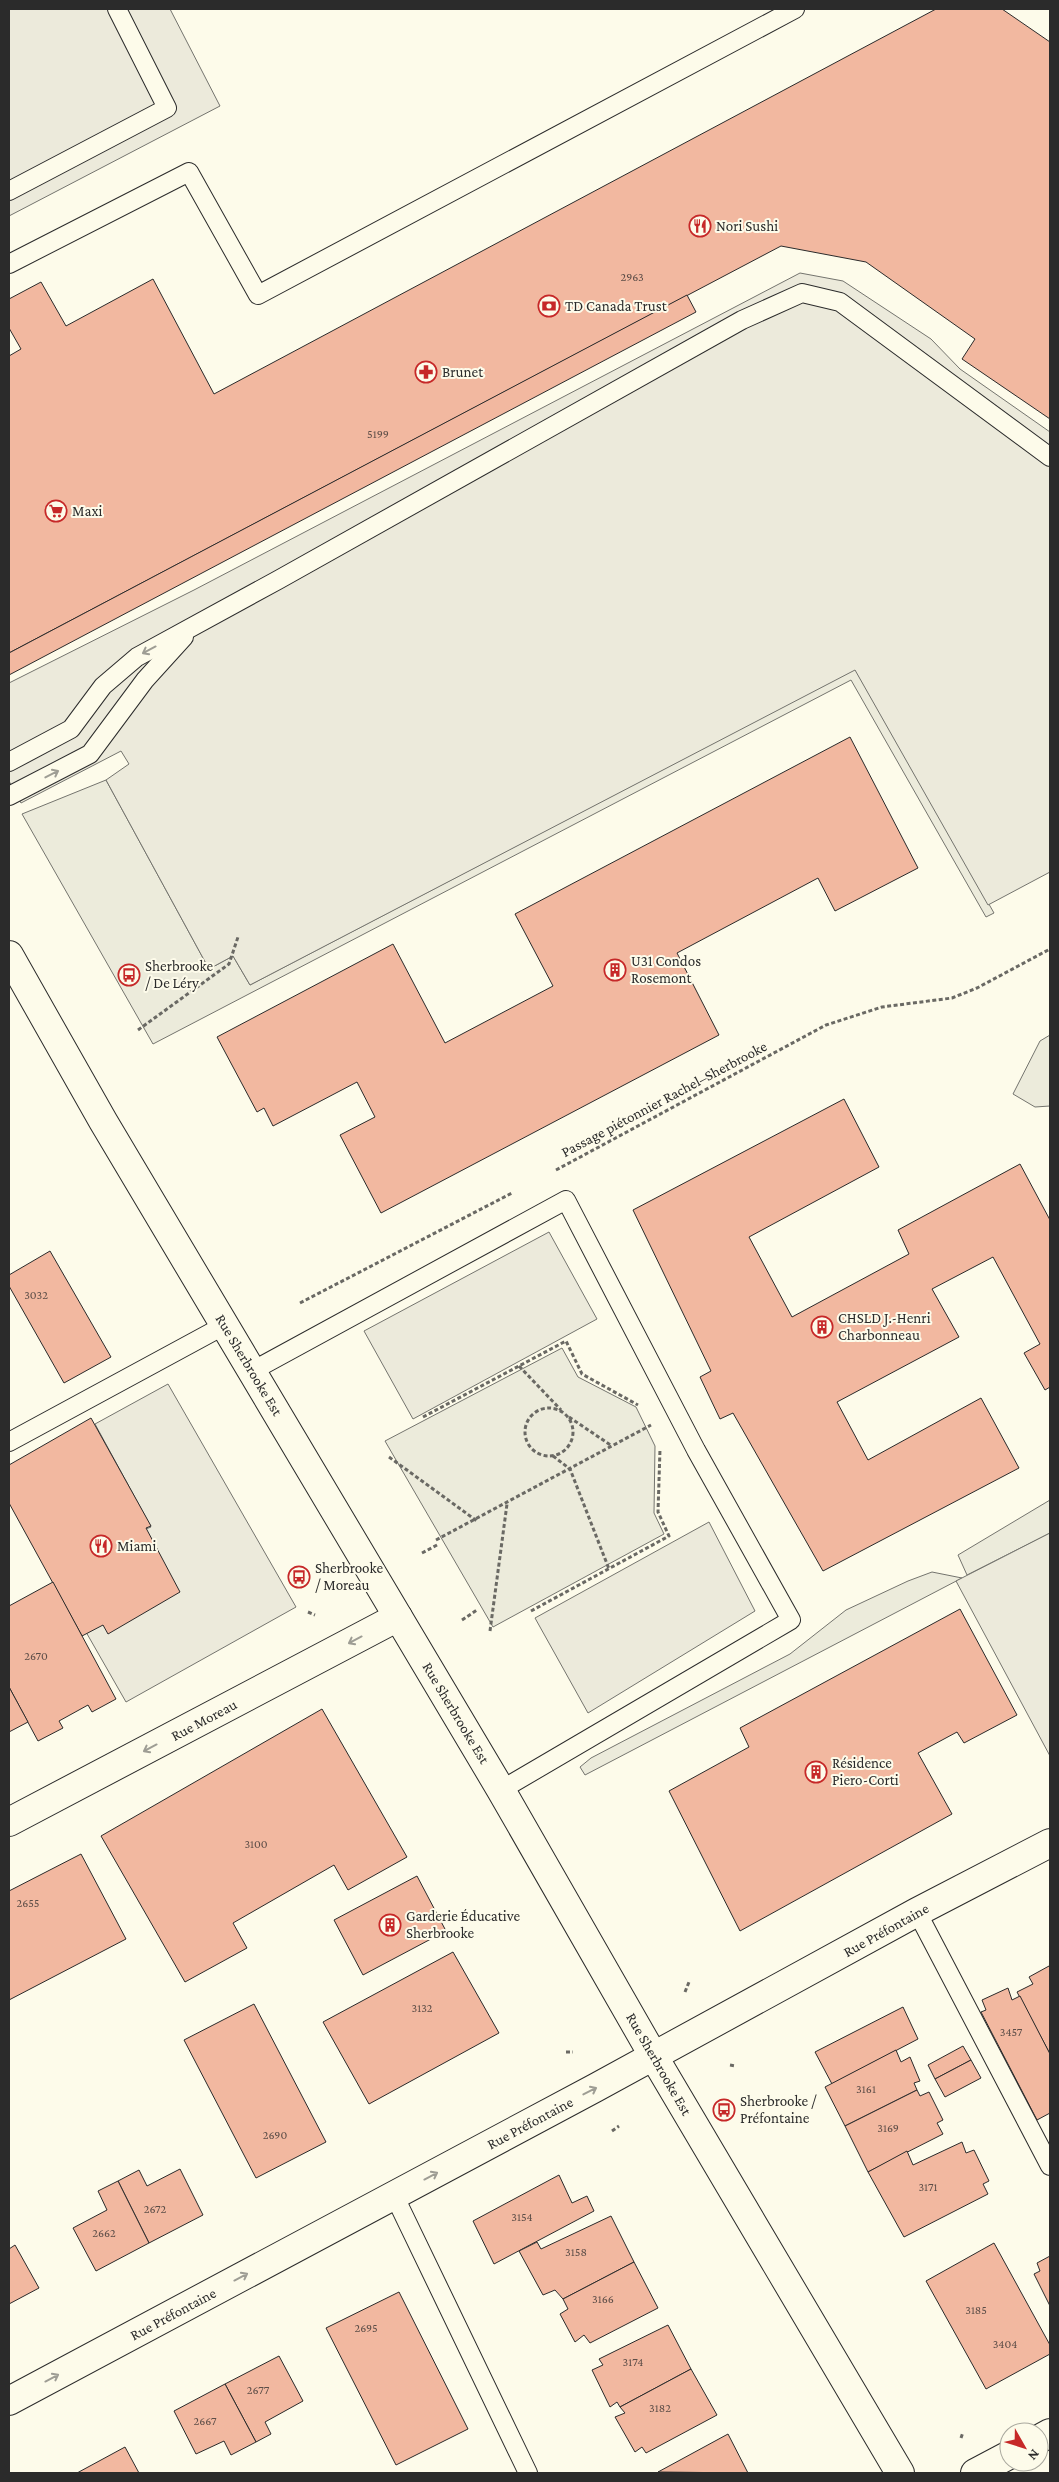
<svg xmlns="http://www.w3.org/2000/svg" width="1059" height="2482" viewBox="0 0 1059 2482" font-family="'Crimson Pro',serif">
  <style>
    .green { fill: #ecebdb; stroke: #74746e }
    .parking { fill: #eceadb; stroke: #74746e }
    .building { fill: #f2b8a0; stroke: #2b2b2b }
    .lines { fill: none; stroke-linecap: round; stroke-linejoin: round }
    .lane-casing { stroke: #2b2b2b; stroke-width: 20 }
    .street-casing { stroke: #2b2b2b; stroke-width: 30 }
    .primary-casing { stroke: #2b2b2b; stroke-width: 30 }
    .path { stroke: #6a6964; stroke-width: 3; stroke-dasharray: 4 2.5; stroke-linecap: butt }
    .lane { stroke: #fdfbea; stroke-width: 18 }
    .street { stroke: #fdfbea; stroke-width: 28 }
    .primary { stroke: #fdfbea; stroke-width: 28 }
    .oneway { stroke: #9e9d94 }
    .labels { text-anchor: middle; stroke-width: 4; stroke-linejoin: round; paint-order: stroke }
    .number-label { font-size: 12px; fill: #5d4e48 }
    .poi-label { font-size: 15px; fill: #2b2b2b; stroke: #fdfbea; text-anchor: start }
    .street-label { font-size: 15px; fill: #2b2b2b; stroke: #fdfbea }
  </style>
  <rect width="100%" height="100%" fill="#fdfbea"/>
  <g class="green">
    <path d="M855,669L994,913L986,917L851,680L153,1044L22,814L106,780L209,969L233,956L250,985Z"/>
    <path d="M1050,1035V1106L1035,1107L1013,1094L1040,1041Z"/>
    <path d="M562,1348L578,1377L636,1407L655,1446L654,1513L664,1534L493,1627L385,1441Z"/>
    <path d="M1050,1500V1533L967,1575L958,1555Z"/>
    <path d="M932,1572L962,1578L585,1775L580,1767L591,1758L790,1654L846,1610L908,1581Z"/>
  </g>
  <g class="parking">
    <path d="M9,9H170L220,106L9,216Z"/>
    <path d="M800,273L843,281L931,339L960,369L1050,432V872L988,905L855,670L250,985L233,956L209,969L106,780L129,764L121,751L21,803L9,781V683L194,590Z"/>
    <path d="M549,1232L597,1319L413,1419L364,1331Z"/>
    <path d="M168,1384L296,1607L126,1702L86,1632L146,1529L151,1527L95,1424Z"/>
    <path d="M709,1522L755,1611L588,1713L535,1618Z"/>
    <path d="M1050,1533V1756L956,1581Z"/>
  </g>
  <g class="building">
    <path d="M936,9H1002L1050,42V419L962,359L975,339L866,262L781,246L9,653V356L21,349L9,328V299L41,282L66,326L153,279L214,394Z"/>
    <path d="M687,295L696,312L9,675V653Z"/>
    <path d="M850,737L918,868L835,911L818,878L677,953L719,1035L381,1213L340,1135L375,1117L357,1082L273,1126L264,1108L257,1112L217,1037L393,944L445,1043L553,986L515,914Z"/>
    <path d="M844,1099L879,1167L749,1237L792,1317L909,1254L898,1230L1020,1164L1050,1220V1387L1045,1390L1024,1353L1040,1344L993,1257L932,1289L959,1337L837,1402L868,1460L981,1398L1019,1468L823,1571L733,1413L720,1419L700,1377L711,1371L633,1210Z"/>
    <path d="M50,1251L111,1357L64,1383L9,1286V1275Z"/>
    <path d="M91,1418L151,1526L146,1528L180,1592L108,1634L103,1625L82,1636L9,1503V1465Z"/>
    <path d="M53,1582L116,1699L92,1712L88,1705L59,1721L63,1728L38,1741L9,1687V1606Z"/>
    <path d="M960,1609L1017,1715L964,1743L957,1732L918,1753L952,1814L740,1931L669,1791L749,1747L740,1728Z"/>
    <path d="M9,1687L28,1722L9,1732Z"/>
    <path d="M322,1709L407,1857L348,1890L334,1865L233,1923L247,1948L185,1982L101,1836Z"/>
    <path d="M81,1854L126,1939L9,2000V1891Z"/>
    <path d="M417,1876L446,1931L363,1975L334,1920Z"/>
    <path d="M453,1952L499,2033L369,2104L323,2022Z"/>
    <path d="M1049,1966L1050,1968V2054L1017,1992L1033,1984L1029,1977Z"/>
    <path d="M1008,1988L1012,2000L1020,1996L1050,2054V2113L1037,2120L981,2012L986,2010L982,2000Z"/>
    <path d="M254,2004L326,2142L256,2178L184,2040Z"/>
    <path d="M903,2007L918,2039L832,2084L815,2052Z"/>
    <path d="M963,2046L971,2060L935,2079L928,2065Z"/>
    <path d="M896,2050L901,2062L910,2057L920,2081L914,2083L917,2090L845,2126L825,2087Z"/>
    <path d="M971,2060L981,2078L945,2097L935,2079Z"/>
    <path d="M917,2090L920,2096L929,2092L943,2120L937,2123L943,2134L868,2172L845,2126Z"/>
    <path d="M962,2142L966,2153L974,2150L989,2181L983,2184L988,2194L904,2237L868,2172L907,2151L913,2165Z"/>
    <path d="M180,2169L203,2215L149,2243L118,2181L139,2170L147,2186Z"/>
    <path d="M559,2175L572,2203L587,2196L594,2211L494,2264L473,2221Z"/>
    <path d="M118,2181L149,2243L96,2271L73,2228L107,2210L98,2191Z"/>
    <path d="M611,2216L634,2262L563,2299L555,2290L543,2295L519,2251L537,2242L541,2249Z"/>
    <path d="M994,2243L1050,2345V2354L986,2389L926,2281Z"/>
    <path d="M15,2245L39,2288L9,2304V2249Z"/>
    <path d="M1050,2256V2306L1034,2274L1040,2271L1037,2263Z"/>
    <path d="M634,2262L658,2308L590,2343L584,2335L575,2342L560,2314L568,2309L563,2299Z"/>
    <path d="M399,2292L468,2429L396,2465L326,2328Z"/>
    <path d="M668,2325L691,2369L620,2407L617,2402L610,2407L592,2370L603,2365L599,2359Z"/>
    <path d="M279,2356L303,2401L265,2422L271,2434L256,2442L225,2384Z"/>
    <path d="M691,2369L717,2415L646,2453L642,2447L635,2452L615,2417L625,2413L620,2407Z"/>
    <path d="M225,2384L256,2442L231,2455L224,2441L196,2454L174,2411Z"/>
    <path d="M728,2434L748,2473L658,2472Z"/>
    <path d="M125,2447L139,2473H77Z"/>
  </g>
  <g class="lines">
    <g class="lane-casing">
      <g id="lane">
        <path d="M9,191L167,108L117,9"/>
        <path d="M9,264L189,172L258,295L795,9"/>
        <path d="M9,762L71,729L103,686L137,657L278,580L742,320L802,293L840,302L1050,457"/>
        <path d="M9,796L90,754L145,680L184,637"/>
        <path d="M252,1371L566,1200L696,1450L791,1620L501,1790"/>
        <path d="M9,1442L225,1325"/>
        <path d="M917,1912L1050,2166"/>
        <path d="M394,2195L528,2473"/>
      </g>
    </g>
    <g class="street-casing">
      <g id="street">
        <path d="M9,1822L398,1617"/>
        <path d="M9,2401L595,2088L917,1912L1050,1843"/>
        <path d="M1039,2439L1050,2433"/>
        <path d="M975,2473L1009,2455"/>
      </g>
    </g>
    <g class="primary-casing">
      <path id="primary" d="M9,955L103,1121L501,1790L654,2057L900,2473"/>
    </g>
    <g class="path">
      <path d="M138,1030L229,964L238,937"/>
      <path d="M556,1170L826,1025L882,1007L952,998L977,988L1050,949"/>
      <path d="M300,1303L512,1193"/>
      <path d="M519,1366L561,1410"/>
      <circle cx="549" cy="1432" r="24"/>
      <path d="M423,1417L566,1341L582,1374L638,1405"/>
      <path d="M569,1417L612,1446"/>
      <path d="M553,1456L570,1469L609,1569"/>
      <path d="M389,1457L477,1521"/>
      <path d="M436,1540L651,1425"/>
      <path d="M422,1553L439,1544"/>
      <path d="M531,1611L669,1536L658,1512L660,1449"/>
      <path d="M308,1612L315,1615"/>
      <path d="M462,1620L477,1610"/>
      <path d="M490,1631L507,1504"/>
      <path d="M685,1992L689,1982"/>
      <path d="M566,2052H573"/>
      <path d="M730,2065L736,2066"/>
      <path d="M612,2131L619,2126"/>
      <path d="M961,2438L963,2432"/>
    </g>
    <use href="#lane" class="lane"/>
    <use href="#street" class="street"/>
    <use href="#primary" class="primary"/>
  </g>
  <defs><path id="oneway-shaft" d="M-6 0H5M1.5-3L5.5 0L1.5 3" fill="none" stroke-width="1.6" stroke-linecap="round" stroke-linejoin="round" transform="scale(1.25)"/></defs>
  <g class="oneway">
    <use href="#oneway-shaft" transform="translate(149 650) rotate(152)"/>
    <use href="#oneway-shaft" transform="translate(52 774) rotate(-27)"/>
    <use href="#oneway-shaft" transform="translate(355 1640) rotate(152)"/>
    <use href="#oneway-shaft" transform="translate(150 1748) rotate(152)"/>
    <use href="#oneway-shaft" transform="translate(590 2091) rotate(-27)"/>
    <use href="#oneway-shaft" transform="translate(431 2176) rotate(-28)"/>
    <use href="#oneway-shaft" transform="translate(241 2277) rotate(-28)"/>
    <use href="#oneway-shaft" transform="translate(52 2378) rotate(-28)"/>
  </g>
  <defs>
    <g id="restaurant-ring" transform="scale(1.125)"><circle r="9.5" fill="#fdfbea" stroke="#c62828" stroke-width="1.5"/><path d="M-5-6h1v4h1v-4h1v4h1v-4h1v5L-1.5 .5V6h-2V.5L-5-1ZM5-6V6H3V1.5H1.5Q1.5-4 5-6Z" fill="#c62828"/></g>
    <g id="bank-ring" transform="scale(1.125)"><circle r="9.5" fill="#fdfbea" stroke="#c62828" stroke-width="1.5"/><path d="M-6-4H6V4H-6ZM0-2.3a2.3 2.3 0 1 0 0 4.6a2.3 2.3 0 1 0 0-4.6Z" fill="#c62828"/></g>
    <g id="pharmacy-ring" transform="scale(1.125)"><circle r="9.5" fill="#fdfbea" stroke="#c62828" stroke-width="1.5"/><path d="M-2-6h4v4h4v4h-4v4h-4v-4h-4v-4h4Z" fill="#c62828"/></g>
    <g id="supermarket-ring" transform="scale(1.125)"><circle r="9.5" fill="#fdfbea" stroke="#c62828" stroke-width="1.5"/><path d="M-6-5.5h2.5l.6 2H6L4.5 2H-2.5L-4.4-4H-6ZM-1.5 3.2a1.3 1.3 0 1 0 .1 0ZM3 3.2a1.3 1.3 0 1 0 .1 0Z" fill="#c62828"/></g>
    <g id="building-ring" transform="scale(1.125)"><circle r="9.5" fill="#fdfbea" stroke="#c62828" stroke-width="1.5"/><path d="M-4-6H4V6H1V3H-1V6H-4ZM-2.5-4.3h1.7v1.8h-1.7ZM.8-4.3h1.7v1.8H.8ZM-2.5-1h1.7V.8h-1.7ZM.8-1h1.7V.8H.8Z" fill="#c62828"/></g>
    <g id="bus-ring" transform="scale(1.125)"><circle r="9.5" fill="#fdfbea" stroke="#c62828" stroke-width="1.5"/><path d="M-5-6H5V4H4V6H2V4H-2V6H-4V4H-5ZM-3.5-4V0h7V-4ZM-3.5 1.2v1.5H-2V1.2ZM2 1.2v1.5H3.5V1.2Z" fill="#c62828"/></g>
  </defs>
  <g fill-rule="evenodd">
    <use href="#restaurant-ring" x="700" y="226"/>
    <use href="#bank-ring" x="549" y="306"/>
    <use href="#pharmacy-ring" x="426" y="372"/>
    <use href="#supermarket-ring" x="56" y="511"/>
    <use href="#building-ring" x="615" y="970"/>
    <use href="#bus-ring" x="129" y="975"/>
    <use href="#building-ring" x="822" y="1327"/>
    <use href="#restaurant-ring" x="101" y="1546"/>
    <use href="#bus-ring" x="299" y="1577"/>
    <use href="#building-ring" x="816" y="1772"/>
    <use href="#building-ring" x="390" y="1925"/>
    <use href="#bus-ring" x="724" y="2110"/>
  </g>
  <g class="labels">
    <g class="number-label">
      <text x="632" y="281">2963</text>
      <text x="378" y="438">5199</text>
      <text x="36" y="1299">3032</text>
      <text x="36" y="1660">2670</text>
      <text x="256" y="1848">3100</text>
      <text x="28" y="1907">2655</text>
      <text x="422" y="2012">3132</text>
      <text x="1011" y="2036">3457</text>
      <text x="866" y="2093">3161</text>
      <text x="888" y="2132">3169</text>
      <text x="275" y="2139">2690</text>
      <text x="928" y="2191">3171</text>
      <text x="155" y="2213">2672</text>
      <text x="522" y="2221">3154</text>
      <text x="104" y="2237">2662</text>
      <text x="576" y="2256">3158</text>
      <text x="603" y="2303">3166</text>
      <text x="976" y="2314">3185</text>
      <text x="366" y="2332">2695</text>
      <text x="1005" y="2348">3404</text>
      <text x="633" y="2366">3174</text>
      <text x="258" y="2394">2677</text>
      <text x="660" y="2412">3182</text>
      <text x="205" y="2425">2667</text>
    </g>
    <g class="poi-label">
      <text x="716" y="231">Nori Sushi</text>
      <text x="565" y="311">TD Canada Trust</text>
      <text x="442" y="377">Brunet</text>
      <text x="72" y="516">Maxi</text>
      <text x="631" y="966">U31 Condos<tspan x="631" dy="17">Rosemont</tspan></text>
      <text x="145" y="971">Sherbrooke<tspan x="145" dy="17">/ De Léry</tspan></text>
      <text x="838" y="1323">CHSLD J.-Henri<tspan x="838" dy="17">Charbonneau</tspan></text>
      <text x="117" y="1551">Miami</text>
      <text x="315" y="1573">Sherbrooke<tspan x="315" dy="17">/ Moreau</tspan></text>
      <text x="832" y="1768">Résidence<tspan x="832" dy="17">Piero-Corti</tspan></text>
      <text x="406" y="1921">Garderie Éducative<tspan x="406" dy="17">Sherbrooke</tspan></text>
      <text x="740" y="2106">Sherbrooke /<tspan x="740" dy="17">Préfontaine</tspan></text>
    </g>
    <g class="street-label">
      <text transform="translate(664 1099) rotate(-28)" y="5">Passage piétonnier Rachel–Sherbrooke</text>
      <text transform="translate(249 1365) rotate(59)" y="5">Rue Sherbrooke Est</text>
      <text transform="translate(456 1713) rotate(59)" y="5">Rue Sherbrooke Est</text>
      <text transform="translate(204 1720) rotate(-28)" y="5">Rue Moreau</text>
      <text transform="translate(886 1930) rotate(-29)" y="5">Rue Préfontaine</text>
      <text transform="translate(659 2064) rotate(60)" y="5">Rue Sherbrooke Est</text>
      <text transform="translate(530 2123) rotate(-28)" y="5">Rue Préfontaine</text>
      <text transform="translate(173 2314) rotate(-28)" y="5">Rue Préfontaine</text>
    </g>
  </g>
  <rect width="1059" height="2482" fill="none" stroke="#2b2b2b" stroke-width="20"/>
  <g transform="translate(1024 2447) rotate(129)"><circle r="24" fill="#fdfbea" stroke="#a9a89e"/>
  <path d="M0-4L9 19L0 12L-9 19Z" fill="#c62828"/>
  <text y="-8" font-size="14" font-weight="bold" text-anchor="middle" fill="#2b2b2b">N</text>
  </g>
</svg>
